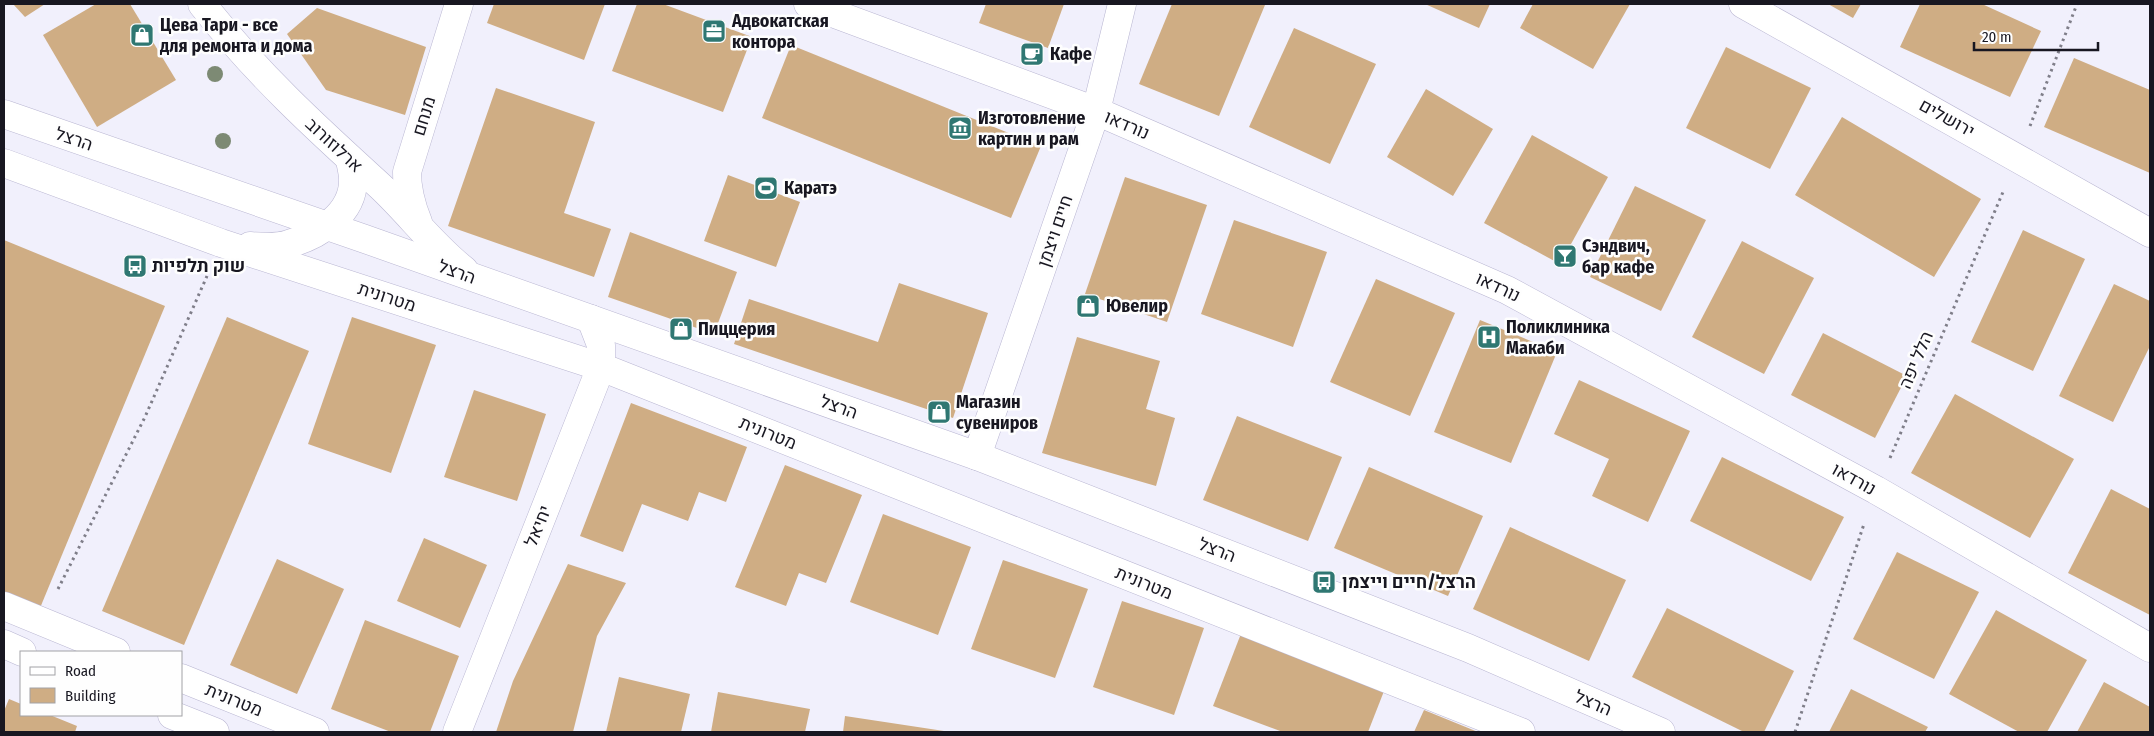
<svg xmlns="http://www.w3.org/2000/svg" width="2154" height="736" viewBox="0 0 2154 736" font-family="'Fira Sans Condensed',Heebo,sans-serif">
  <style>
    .building { fill: #cfad84 }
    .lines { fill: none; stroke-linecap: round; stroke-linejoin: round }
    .minor-casing { stroke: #b9b6d2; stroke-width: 29 }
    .path { stroke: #7f7e89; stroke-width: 3; stroke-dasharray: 2.5 4; stroke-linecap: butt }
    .minor { stroke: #fff; stroke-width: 28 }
    .tree { fill: #7d8a74 }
    .labels { text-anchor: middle; stroke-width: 5; stroke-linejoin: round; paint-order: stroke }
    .poi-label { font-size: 18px; font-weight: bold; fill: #181721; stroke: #fefefe; text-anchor: start }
    .street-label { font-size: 18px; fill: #181721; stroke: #fefefe }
  </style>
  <rect width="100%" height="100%" fill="#f1f0fc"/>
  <g class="building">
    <path d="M13,4H45L25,17Z"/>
    <path d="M96,4H130L176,80L97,127L43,35Z"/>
    <path d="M494,4H605L584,60L487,23Z"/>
    <path d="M637,4H663L752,37L723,112L612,71Z"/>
    <path d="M986,4H1064L1048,48L979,23Z"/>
    <path d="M1172,4L1265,5L1219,116L1139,84Z"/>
    <path d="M1425,4H1490L1479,28Z"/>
    <path d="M1533,4H1630L1593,69L1520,28Z"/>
    <path d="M1828,4H1861L1853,18Z"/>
    <path d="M1920,4H1982L2041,31L2010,97L1900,47Z"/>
    <path d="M317,8L426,47L405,115L326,90L287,34Z"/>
    <path d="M1294,28L1376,64L1330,164L1249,127Z"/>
    <path d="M791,45L1041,146L1011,218L762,118Z"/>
    <path d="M1726,47L1811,88L1770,169L1686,128Z"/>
    <path d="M2074,58L2150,90V173L2044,127Z"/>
    <path d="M496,88L595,122L564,213L611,229L594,277L448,226Z"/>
    <path d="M1426,89L1493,129L1453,196L1387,157Z"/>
    <path d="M1842,117L1981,199L1934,277L1795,195Z"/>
    <path d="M1532,135L1608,177L1560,264L1484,223Z"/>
    <path d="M728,175L800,202L776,267L704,241Z"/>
    <path d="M1125,177L1207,205L1167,322L1085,294Z"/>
    <path d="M1635,186L1706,220L1661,311L1590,277Z"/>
    <path d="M1234,220L1327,252L1293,347L1201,314Z"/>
    <path d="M2023,230L2085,259L2033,371L1971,342Z"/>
    <path d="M630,232L737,272L714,334L608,297Z"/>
    <path d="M4,240L165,306L40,608L4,593Z"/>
    <path d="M1742,241L1814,278L1764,374L1692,337Z"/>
    <path d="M1376,279L1455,313L1410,416L1330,382Z"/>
    <path d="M899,283L988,313L953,418L734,344L749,299L878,342Z"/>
    <path d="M2114,284L2150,301V346L2113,422L2059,396Z"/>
    <path d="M227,317L309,351L184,645L102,611Z"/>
    <path d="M352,317L436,345L391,473L308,444Z"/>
    <path d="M1480,320L1557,352L1511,463L1434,432Z"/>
    <path d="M1823,333L1907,376L1875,438L1791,395Z"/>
    <path d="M1077,337L1160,361L1146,409L1175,418L1156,486L1042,453Z"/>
    <path d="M1579,380L1690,431L1648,522L1592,496L1609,459L1554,434Z"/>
    <path d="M474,390L546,414L517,501L444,477Z"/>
    <path d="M1955,394L2074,459L2030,538L1911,473Z"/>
    <path d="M631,403L747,447L726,502L699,492L688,521L642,504L623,552L580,536Z"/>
    <path d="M1237,416L1342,457L1308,541L1203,500Z"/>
    <path d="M1722,457L1844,517L1811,581L1690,521Z"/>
    <path d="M785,465L862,495L826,583L799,573L786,606L735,587Z"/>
    <path d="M1369,467L1483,516L1448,596L1334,548Z"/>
    <path d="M2111,489L2150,509V615L2068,573Z"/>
    <path d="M883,514L971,547L938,635L850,602Z"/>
    <path d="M1510,527L1626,580L1589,661L1473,609Z"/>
    <path d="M424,538L487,565L460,628L397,601Z"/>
    <path d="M1897,552L1979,592L1934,679L1853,639Z"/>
    <path d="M277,559L344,589L297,694L230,665Z"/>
    <path d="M1003,560L1088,589L1055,678L971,649Z"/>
    <path d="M568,564L626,583L597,636L573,732H496L513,681Z"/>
    <path d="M1122,601L1204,628L1174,715L1093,687Z"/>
    <path d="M1667,608L1794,671L1764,732H1744L1632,677Z"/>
    <path d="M1996,610L2087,660L2047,732H2019L1949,694Z"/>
    <path d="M365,620L459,656L430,732H391L331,709Z"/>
    <path d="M1242,631L1386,686L1368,732H1283L1213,706Z"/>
    <path d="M619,677L690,694L681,732H606Z"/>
    <path d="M2104,682L2150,707V732H2077Z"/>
    <path d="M1851,689L1928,727L1925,732H1829Z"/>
    <path d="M718,692L810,709L805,732H711Z"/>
    <path d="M9,699L21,704V715H50L77,726L75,732H4V711Z"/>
    <path d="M1424,710L1478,732H1414Z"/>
    <path d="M845,716L944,731V732H843Z"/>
  </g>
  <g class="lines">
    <g class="minor-casing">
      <g id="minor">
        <path d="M202,4C257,74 315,127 380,186C409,213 433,246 464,270"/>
        <path d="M808,4L1096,111L1507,290L1876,490L2150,648"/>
        <path d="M1743,4L2150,233"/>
        <path d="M4,114L365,239L977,456L1468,648L1661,732"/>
        <path d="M4,163L221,243L601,367L1521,732"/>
        <path d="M418,222C411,205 407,191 407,172L459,4"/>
        <path d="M250,246C263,247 277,248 289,244C319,235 354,214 353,179C353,173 351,166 350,160"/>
        <path d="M977,456L1096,111L1122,4"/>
        <path d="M4,606L116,652"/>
        <path d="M4,644L22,652"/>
        <path d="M181,678L315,732"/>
        <path d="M172,715L215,732"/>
        <path d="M457,732L601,367V345L591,319"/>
      </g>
    </g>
    <g class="path">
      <path d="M2030,126L2077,4"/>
      <path d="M1890,458L2003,192"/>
      <path d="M58,589L145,417L207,276"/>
      <path d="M1795,732L1864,524"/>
    </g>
    <use href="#minor" class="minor"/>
  </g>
  <g class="tree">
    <circle cx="215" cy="74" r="8"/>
    <circle cx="223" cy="141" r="8"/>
  </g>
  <defs>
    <g id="office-square" transform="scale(1.25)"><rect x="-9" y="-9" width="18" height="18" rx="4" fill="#2f7772" stroke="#fefefe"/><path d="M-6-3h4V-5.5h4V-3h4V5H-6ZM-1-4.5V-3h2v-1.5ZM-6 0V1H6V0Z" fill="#fff"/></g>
    <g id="shop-square" transform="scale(1.25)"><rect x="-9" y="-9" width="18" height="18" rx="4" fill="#2f7772" stroke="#fefefe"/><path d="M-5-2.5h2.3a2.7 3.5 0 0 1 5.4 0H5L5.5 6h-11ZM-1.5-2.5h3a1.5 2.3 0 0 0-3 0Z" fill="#fff"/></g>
    <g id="cafe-square" transform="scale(1.25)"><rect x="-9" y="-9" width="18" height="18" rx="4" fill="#2f7772" stroke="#fefefe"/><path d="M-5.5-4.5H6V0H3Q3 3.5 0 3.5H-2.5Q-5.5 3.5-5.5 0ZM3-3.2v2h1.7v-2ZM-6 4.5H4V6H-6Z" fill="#fff"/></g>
    <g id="museum-square" transform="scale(1.25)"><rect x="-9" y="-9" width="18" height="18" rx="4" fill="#2f7772" stroke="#fefefe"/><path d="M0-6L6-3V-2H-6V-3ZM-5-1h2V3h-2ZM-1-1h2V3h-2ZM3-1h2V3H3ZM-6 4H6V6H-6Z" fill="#fff"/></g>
    <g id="stadium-square" transform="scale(1.25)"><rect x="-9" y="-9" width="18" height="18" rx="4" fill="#2f7772" stroke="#fefefe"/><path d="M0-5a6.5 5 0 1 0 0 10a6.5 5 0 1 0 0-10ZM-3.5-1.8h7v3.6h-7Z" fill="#fff"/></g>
    <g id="bar-square" transform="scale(1.25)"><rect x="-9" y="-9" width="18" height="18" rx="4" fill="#2f7772" stroke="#fefefe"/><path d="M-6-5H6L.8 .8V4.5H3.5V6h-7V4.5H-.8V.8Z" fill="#fff"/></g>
    <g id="bus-square" transform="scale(1.25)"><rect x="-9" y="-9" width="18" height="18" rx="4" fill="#2f7772" stroke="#fefefe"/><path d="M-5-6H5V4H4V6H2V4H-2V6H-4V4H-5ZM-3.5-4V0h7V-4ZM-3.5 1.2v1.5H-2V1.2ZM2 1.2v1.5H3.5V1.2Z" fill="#fff"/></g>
    <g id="hospital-square" transform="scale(1.25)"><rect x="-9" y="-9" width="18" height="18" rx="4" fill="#2f7772" stroke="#fefefe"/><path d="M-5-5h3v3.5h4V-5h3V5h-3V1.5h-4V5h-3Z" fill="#fff"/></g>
  </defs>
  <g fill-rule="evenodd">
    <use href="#office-square" x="714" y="31"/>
    <use href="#shop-square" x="142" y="35"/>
    <use href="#cafe-square" x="1032" y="54"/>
    <use href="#museum-square" x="960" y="128"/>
    <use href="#stadium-square" x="766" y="188"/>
    <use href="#bar-square" x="1565" y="256"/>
    <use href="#bus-square" x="135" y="266"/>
    <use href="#shop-square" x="1088" y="306"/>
    <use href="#shop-square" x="681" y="329"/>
    <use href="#hospital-square" x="1489" y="337"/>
    <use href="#shop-square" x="939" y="412"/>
    <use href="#bus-square" x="1324" y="582"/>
  </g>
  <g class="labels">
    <g class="poi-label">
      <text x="732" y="27">Адвокатская<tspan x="732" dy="21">контора</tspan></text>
      <text x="160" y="31">Цева Тари - все<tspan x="160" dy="21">для ремонта и дома</tspan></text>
      <text x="1050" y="60">Кафе</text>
      <text x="978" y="124">Изготовление<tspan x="978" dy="21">картин и рам</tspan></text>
      <text x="784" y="194">Каратэ</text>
      <text x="1582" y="252">Сэндвич,<tspan x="1582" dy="21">бар кафе</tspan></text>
      <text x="152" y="272">שוק תלפיות</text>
      <text x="1106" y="312">Ювелир</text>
      <text x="1506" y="333">Поликлиника<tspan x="1506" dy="21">Макаби</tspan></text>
      <text x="698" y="335">Пиццерия</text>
      <text x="956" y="408">Магазин<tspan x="956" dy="21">сувениров</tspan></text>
      <text x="1342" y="588">הרצל/חיים וייצמן</text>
    </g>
    <g class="street-label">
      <text transform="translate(424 116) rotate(-73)" y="6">מנחם</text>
      <text transform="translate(1947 118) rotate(29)" y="6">ירושלים</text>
      <text transform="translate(1127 125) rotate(23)" y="6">נורדאו</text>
      <text transform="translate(74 139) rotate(19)" y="6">הרצל</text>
      <text transform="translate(334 145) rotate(43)" y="6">ארלוזורוב</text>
      <text transform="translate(1055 231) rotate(-71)" y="6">חיים ויצמן</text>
      <text transform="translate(457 272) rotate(20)" y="6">הרצל</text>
      <text transform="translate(1498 287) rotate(25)" y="6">נורדאו</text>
      <text transform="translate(387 297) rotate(18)" y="6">מטרונית</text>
      <text transform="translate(1916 360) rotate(-67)" y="6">הלל יפה</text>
      <text transform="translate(839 407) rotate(20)" y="6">הרצל</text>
      <text transform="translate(768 433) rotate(22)" y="6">מטרונית</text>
      <text transform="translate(1854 479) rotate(29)" y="6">נורדאו</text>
      <text transform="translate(538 526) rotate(-68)" y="6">יחיאל</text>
      <text transform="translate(1217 550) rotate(21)" y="6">הרצל</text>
      <text transform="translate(1144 583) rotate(22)" y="6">מטרונית</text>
      <text transform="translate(234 700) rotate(22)" y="6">מטרונית</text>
      <text transform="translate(1593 703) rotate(23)" y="6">הרצל</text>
    </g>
  </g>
  <rect width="2154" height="736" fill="none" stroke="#181721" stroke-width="10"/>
  <rect x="20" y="651" width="162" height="65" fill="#fefefe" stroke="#a2a2a6"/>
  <rect x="30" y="667" width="25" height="8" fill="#ffffff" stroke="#a2a2a6"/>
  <text x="65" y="676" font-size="15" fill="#181721">Road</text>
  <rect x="30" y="688" width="25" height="15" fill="#cfad84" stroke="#a2a2a6"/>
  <text x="65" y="701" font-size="15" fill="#181721">Building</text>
  <path d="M1974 42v8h124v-8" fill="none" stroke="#181721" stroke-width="2.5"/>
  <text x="1982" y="42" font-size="15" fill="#181721" stroke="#fefefe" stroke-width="4" paint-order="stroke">20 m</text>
</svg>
